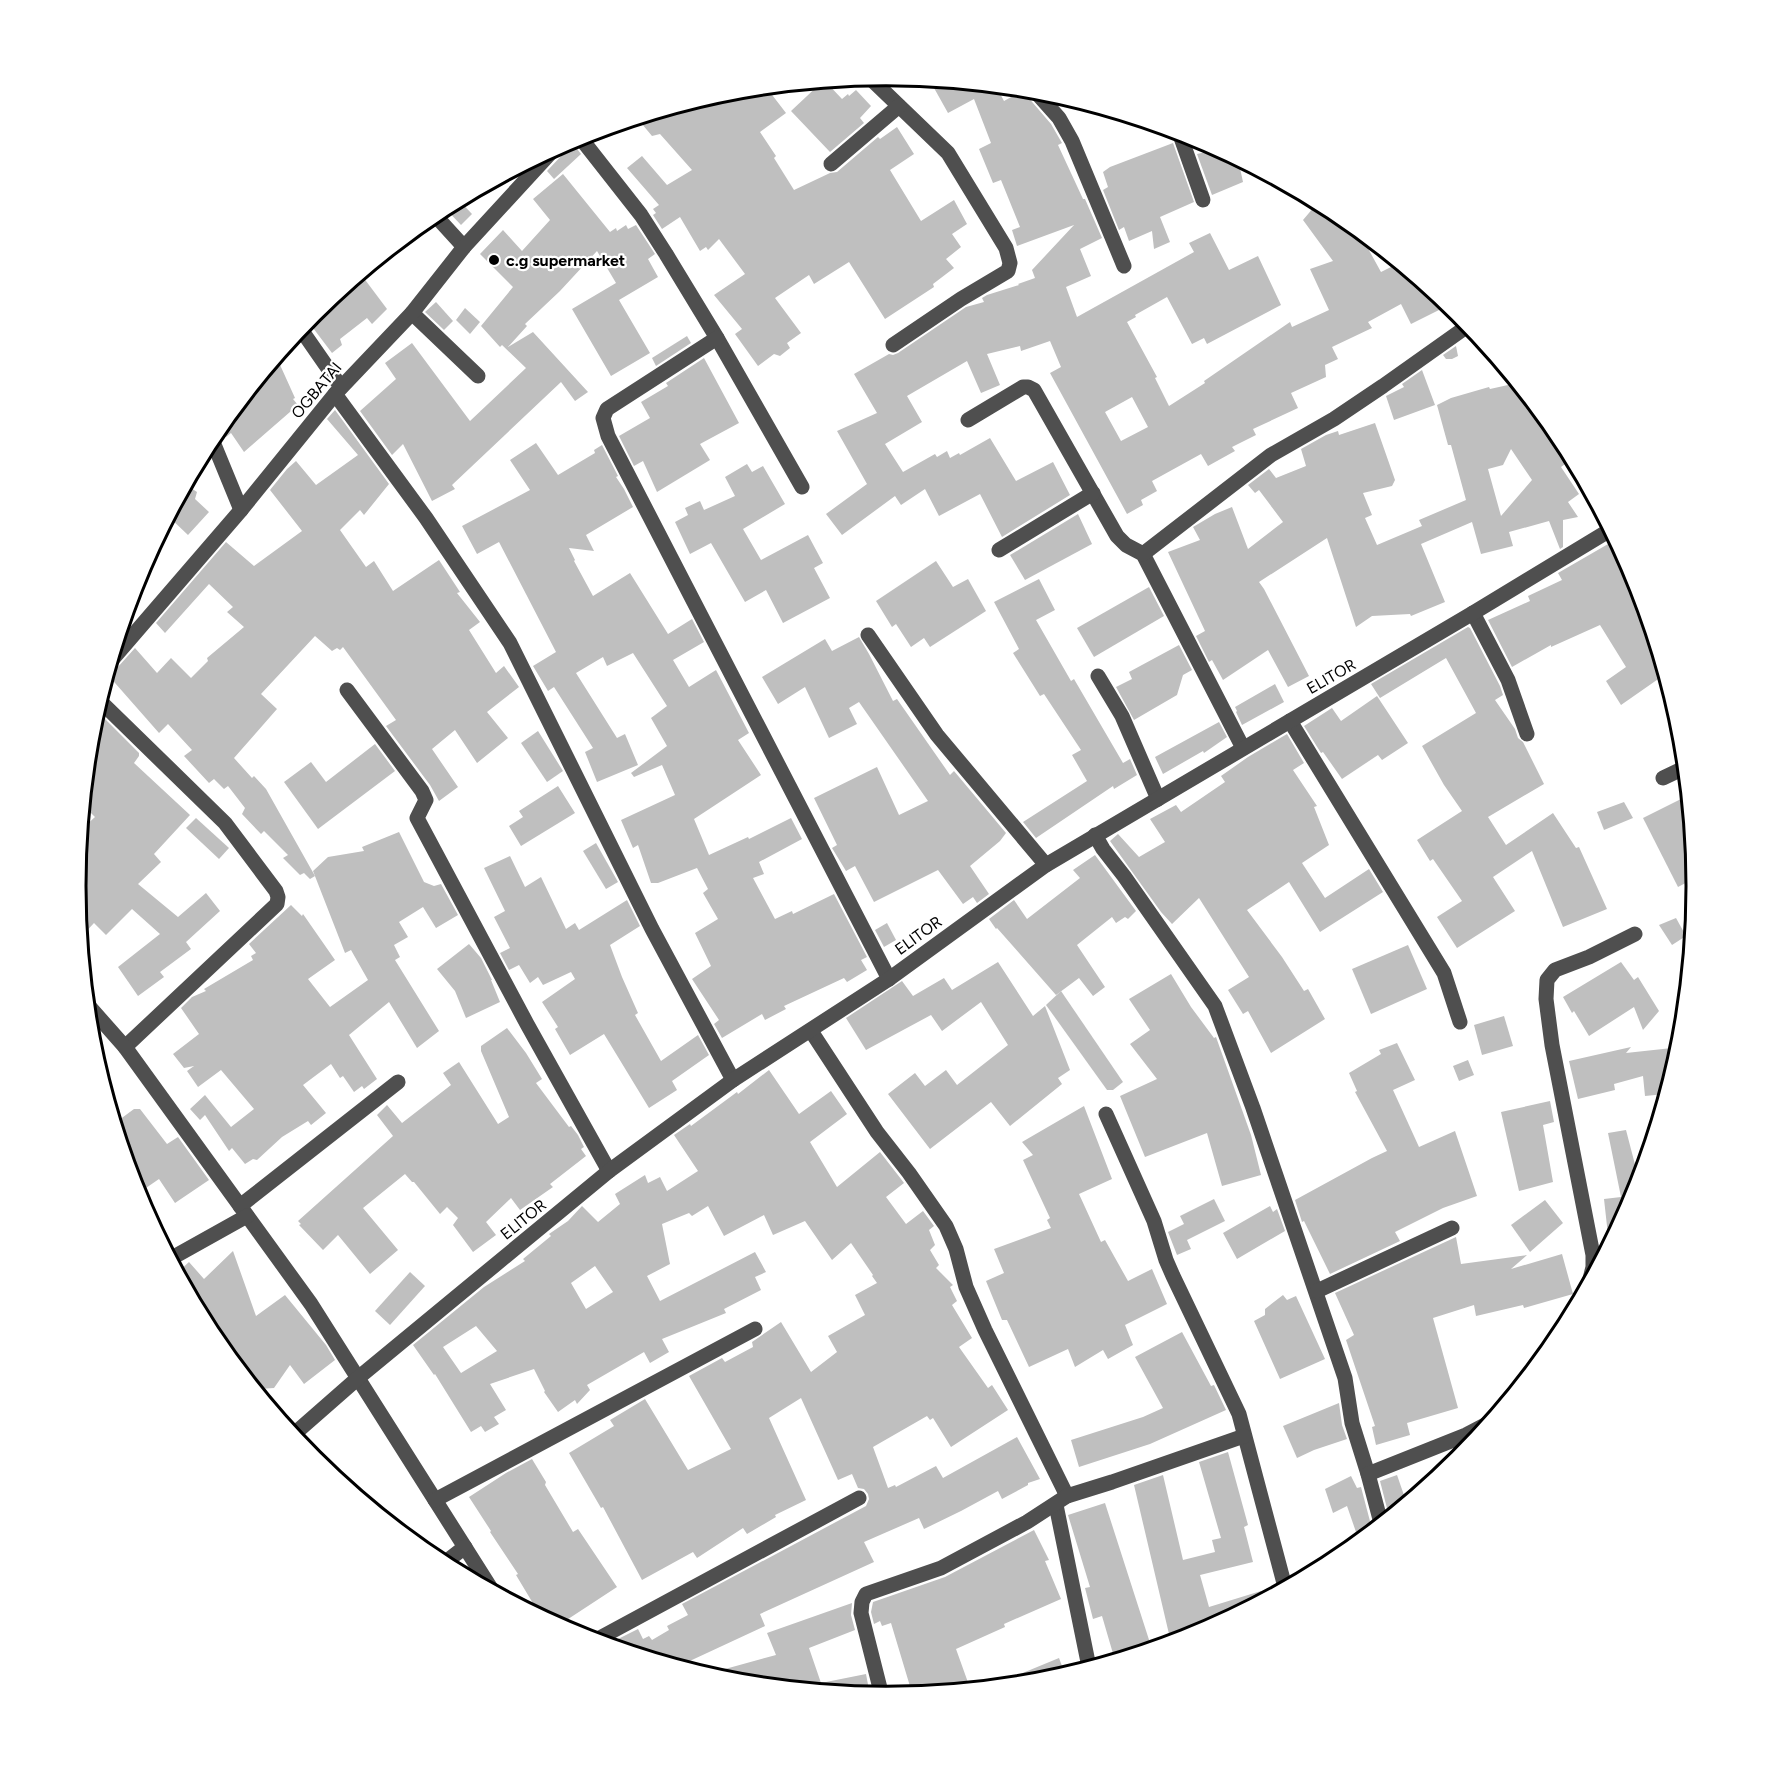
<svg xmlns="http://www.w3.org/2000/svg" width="1771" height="1771" viewBox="0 0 1771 1771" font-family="Figtree,sans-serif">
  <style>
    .building { fill: #bfbfbf; fill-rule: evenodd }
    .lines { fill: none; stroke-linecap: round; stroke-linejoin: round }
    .minor { stroke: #4f4f4f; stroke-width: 15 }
    .poi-dot { fill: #000; stroke: #fff; stroke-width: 2 }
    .labels { text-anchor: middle; stroke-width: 4.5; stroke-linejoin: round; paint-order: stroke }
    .poi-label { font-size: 16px; font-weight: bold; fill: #000; stroke: #fff; text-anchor: start }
    .street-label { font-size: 16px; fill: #000; stroke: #fff }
    .rim { fill: none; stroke: #000; stroke-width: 3 }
  </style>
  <rect width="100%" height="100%" fill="#fff"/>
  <g class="building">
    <path d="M929,79L996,86L1004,101L1024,90L1027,96L1051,124L1062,143L1058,145L1083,199H1085L1102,238L1080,249L1091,276L1066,287L1077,317L1194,252L1189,243L1210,233L1229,270L1258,256L1281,305L1207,344L1204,338L1192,344L1167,297L1135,315L1136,317L1127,322L1157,377L1155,378L1169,406L1205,383L1204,381L1290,322L1292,327L1329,310L1310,269L1333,261L1303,220L1314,207L1321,204L1336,212L1371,240L1365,243L1381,272L1399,263L1449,305L1411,324L1401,304L1368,322L1372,328L1332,347L1338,359L1325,365L1326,377L1291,393L1298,408L1253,429L1256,435L1232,447L1235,451L1208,466L1201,454L1152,481L1157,491L1141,500L1143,505L1127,514L1050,373L1061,367L1050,341L1021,351L1020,346L987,354L1000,385L981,393L967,361L907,396L922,422L885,444L903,472L935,454L937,457L947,451L950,458L959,453L960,455L990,438L1016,481L1053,462L1070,495L1002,537L980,494L939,516L925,489L901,505L895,496L842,535L826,514L867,484L837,431L877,413L854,374L889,354L893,355L898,353L966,307L984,302L982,298L987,295L1019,285L1018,284L1035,278L1032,270L1074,225L1017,246L1012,230L1020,227L1001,180L993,183L979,149L991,143L974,99L948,113ZM1132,397L1148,427L1121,441L1105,412Z"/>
    <path d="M823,81H825L842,99L848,94L849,96L856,90L871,106L860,118L864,123L830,152L791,111Z"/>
    <path d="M766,87L786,113L760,132L776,156L774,158L794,190L830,173L837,172L878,137L880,139L897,127L914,154L890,170L921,221L954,200L967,224L952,234L961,247L946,259L954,268L933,284L934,287L885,319L849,262L814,284L809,275L775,298L801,333L787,343L790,348L780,356L774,354L758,366L735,334L742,329L714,295L745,274L719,239L708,250L706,247L700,251L680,217L662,229L653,215L656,213L653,209L659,205L627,168L642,156L667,185L692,170L660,134L652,136L637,118L728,91Z"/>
    <path d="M612,126L595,141L589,133Z"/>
    <path d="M571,141L581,154L554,179L547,171L563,154L565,147Z"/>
    <path d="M1173,143L1194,202L1160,217L1170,242L1154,249L1152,231L1129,241L1124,227L1119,230L1103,190L1108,187L1103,172L1110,167Z"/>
    <path d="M1219,149L1238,159L1243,182L1212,195L1197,154Z"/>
    <path d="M563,174L610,232L616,228L617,231L626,225L628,229L636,225L655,254L648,259L658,277L619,300L650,353L611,376L572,309L616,283L597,251L560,291L525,324L527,326L508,347L533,332L588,392L575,401L561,382L452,485L455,489L432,501L403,444L392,455L360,411L396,379L385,363L412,343L470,421L526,368L502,345L500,347L481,326L513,287L480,254L503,230L522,251L550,220L533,199Z"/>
    <path d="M458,199L472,214L461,225L444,207Z"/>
    <path d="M360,273L387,309L372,324L367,318L340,339L342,345L332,353L307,320L313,312Z"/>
    <path d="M436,302L453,321L444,330L425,312Z"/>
    <path d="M465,308L480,322L470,334L456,320Z"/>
    <path d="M687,336L691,343L656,366L652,358Z"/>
    <path d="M1456,346L1458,356L1452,359H1446L1443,355Z"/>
    <path d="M276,356L295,398L293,399L298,405L244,452L231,433L226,437L219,426Z"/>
    <path d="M704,358L739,423L700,444L710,460L657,492L643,461L634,466L619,436L650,418L641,402L668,386L666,383Z"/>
    <path d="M1422,370L1435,405L1394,420L1386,396L1404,387L1402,384Z"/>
    <path d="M1517,383L1560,435L1572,459L1561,467L1579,494L1568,502L1578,517L1563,520V547L1560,549L1549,521L1509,532L1513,546L1481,554L1472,522L1421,544L1445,602L1411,616L1410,614L1372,616L1356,627L1327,538L1259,582L1264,589L1309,676L1288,687L1268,650L1223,680L1212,660L1209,662L1196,636L1205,631L1168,552L1200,540L1193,527L1215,514L1232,507L1248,549L1283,522L1259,490L1255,493L1248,485L1269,469L1276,478L1306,466L1301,449L1326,435L1338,431L1339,435L1375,423L1395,480L1392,486L1363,493L1372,515L1365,518L1377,545L1422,526L1419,520L1466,500L1451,445H1448L1437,405L1451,398L1489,387L1490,389ZM1511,449L1532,480L1501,516L1488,469L1503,465Z"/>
    <path d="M335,410L389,484L364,515L360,510L340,530L366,567L374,561L393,591L439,560L460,592L457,593L480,622L469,630L496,673L504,666L519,687L487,712L508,738L477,763L455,730L432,749L458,787L439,801L430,785L386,726L396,720L343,647L340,650L337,648L332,651L315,636L261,694L277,709L234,758L252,778L254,776L266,789L315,876L310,879L304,873L300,875L283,858L288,855L264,831L261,834L242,814L245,808L228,786L224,789L214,779L209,783L184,756L192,750L168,724L159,733L108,675L117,668L135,648L157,673L171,658L191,678L208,661L207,658L244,627L227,612L233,607L209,584L165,633L156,623L226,542L254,566L302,531L270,490L287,469L296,461L316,485L358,455L327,419Z"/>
    <path d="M536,443L558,475L595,453L594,450L602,445L618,476L616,477L624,489L633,507L586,535L594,551L569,548L575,560L574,561L593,596L630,573L668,634L692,619L704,642L673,660L689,687L716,670L749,733L738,740L761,775L694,819L709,855L748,837L749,839L791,818L802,839L759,862L764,874L753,878L775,919L792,911L793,914L834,894L867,957L861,960L867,970L847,982L844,978L784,1006L786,1009L765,1020L762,1014L722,1038L714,1024L719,1020L692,979L711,966L695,933L718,919L703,893L708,889L697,868L658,883H651L638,845L633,848L621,820L675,795L662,765L634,777L631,773L667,746L651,718L667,706L633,653L607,666L603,657L576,673L617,738L625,734L638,765L597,782L585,752L593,748L554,687L548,691L533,666L556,652L499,542L477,554L462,526L530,490L510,460Z"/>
    <path d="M747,464L752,472L763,466L785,504L743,529L761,560L808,535L823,563L814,568L830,598L783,623L766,590L745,602L711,543L690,554L675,522L688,515L685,508L700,501L704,510L735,496L725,477Z"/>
    <path d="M185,484L197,492L195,499L209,512L188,535L168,516Z"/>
    <path d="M1078,514L1092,544L1025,580L1010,555Z"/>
    <path d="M1615,540L1634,576L1664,675L1621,705L1606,681L1626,667L1600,625L1551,647V645L1512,667L1488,620L1530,601L1528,596L1562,580L1558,573Z"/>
    <path d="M936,561L953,587L968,579L986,611L930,647L924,638L911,647L896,624L892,627L876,601Z"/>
    <path d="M1039,579L1055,610L1036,620L1071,681L1074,679L1123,763L1130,759L1137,775L1114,789L1113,786L1036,838L1023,822L1087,781L1072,755L1081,750L1044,694L1040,696L1013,653L1019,649L994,602Z"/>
    <path d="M1149,587L1164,616L1094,657L1077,628Z"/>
    <path d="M1468,627L1470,628L1500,686L1503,695L1495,700L1515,729L1518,738L1523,742L1544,784L1488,817L1506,845L1553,813L1576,848L1579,847L1607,909L1563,927L1532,851L1493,877L1515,911L1457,948L1437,917L1462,901L1433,859L1430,861L1417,840L1462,811L1444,785L1422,746L1476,713L1446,658L1380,698L1371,684Z"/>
    <path d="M859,637L869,654L893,701L897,699L950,775L954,771L1006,833L1000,841L970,866L989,894L977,903L973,897L963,904L938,870L874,902L855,866L846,871L832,848L837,845L814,798L877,767L899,815L928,801L859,702L849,708L857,724L829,738L805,687L778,704L762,677L825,639L832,651Z"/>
    <path d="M1179,645L1192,670L1183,675L1177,695L1134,720L1116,687L1132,679L1129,672Z"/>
    <path d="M1275,684L1284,702L1242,725L1236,712L1237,711L1235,707Z"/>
    <path d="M1377,696L1408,743L1382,760L1378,755L1342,779L1323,752L1321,753L1304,726L1332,708L1341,721Z"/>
    <path d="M96,710L139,753V756L134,763L190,815L154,854L161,862L138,884L178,917L206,893L220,911L186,942L191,949L160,972L164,977L138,996L118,967L160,934L132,909L106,935L94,923L80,938L75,885L80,831L95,817L83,805L91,727Z"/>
    <path d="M1219,722L1227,737L1204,753L1203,751L1163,774L1155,757Z"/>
    <path d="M538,731L563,771L547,782L521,743Z"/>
    <path d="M1287,734L1304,763L1293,770L1317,806L1314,807L1329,845L1302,863L1325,898L1369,869L1383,892L1320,932L1289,882L1247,910L1282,957L1304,991L1308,989L1325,1019L1271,1053L1248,1011L1243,1014L1228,990L1249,977L1199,898L1172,924L1161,912L1110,841L1118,834L1139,857L1165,842L1150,819L1176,805L1181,812L1225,782L1221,776L1248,757Z"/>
    <path d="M375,744L395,771L318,829L284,782L311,762L326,782Z"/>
    <path d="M558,786L575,813L521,846L509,826L523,817L519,811Z"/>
    <path d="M1687,796L1695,878L1678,887L1643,818Z"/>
    <path d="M1624,802L1633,818L1604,830L1597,812Z"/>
    <path d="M196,818L229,848L219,859L186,828Z"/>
    <path d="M399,832L424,882L434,886L441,884L458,915L436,928L423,907L399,922L408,937L394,945L400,957L395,960L439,1031L417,1048L389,1002L349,1035L377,1079L364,1089L362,1086L354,1092L343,1076L340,1078L331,1064L303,1085L326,1113L311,1125L308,1121L282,1137L257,1160L253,1159L245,1164L232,1148L229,1151L205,1115L200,1120L190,1109L205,1095L231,1127L254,1109L221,1070L198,1087L187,1071L194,1066L184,1068L173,1054L199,1034L181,1008L192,997L206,991L204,989L253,960L251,956L256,953L249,944L291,905L302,916L303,914L335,960L308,979L330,1007L368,980L351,950L345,953L313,871L328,857L364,851L362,847Z"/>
    <path d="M596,843L618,882L606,889L583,851Z"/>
    <path d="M1095,855L1136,911L1128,919L1125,917L1116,923L1112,917L1077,945L1105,987L1093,996L1079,978L1056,995L997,928L996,929L989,919L1014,900L1027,919L1080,878L1073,870Z"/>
    <path d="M510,856L525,887L541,877L566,929L575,923L579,930L627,900L640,926L610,945L622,977L638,1013L635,1015L661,1061L698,1035L709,1055L672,1081L677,1090L649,1108L604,1034L570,1055L555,1029L558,1027L542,1002L575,979L571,972L543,985L538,977L530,983L519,965L509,970L500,953L510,948L494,917L505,911L484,868Z"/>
    <path d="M1676,918L1686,936L1672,945L1659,925Z"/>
    <path d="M887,923L896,940L884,947L875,930Z"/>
    <path d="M469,944L481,958L492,980H491L500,1002L466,1018L455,991L437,969Z"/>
    <path d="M1408,945L1427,989L1371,1014L1352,969Z"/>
    <path d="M998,962L1033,1016L1045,1006L1070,1070L1058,1078L1062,1084L1010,1126L991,1102L930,1149L888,1094L915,1073L925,1086L946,1070L957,1085L1008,1045L981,1002L942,1031L931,1015L866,1050L846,1018L902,981L913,996L944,978L952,990Z"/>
    <path d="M1621,962L1634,980L1638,977L1659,1011L1643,1030L1634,1007L1589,1036L1574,1011L1572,1013L1563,997Z"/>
    <path d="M1171,974L1191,1007L1214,1038L1216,1037L1251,1135L1261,1175L1222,1186L1207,1133L1145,1157L1120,1096L1157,1079L1130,1044L1150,1030L1129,999Z"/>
    <path d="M1061,991L1123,1082L1113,1090H1107L1046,1005Z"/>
    <path d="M1504,1016L1513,1046L1482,1055L1474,1025Z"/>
    <path d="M507,1028L526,1053L542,1079L536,1083L569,1127L571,1126L578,1135L584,1147L581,1149L586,1156L550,1184L553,1187L520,1210L511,1198L486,1222L496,1235L473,1252L453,1225L458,1218L447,1207L440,1214L414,1182H412L405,1174L363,1208L398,1250L370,1274L338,1235L323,1250L299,1225L301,1224L298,1221L393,1136L377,1115L387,1105L402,1123L451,1085L443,1073L459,1062L498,1124L509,1117L481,1051V1046Z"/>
    <path d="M1397,1043L1415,1080L1393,1090L1419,1147L1455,1131L1477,1196L1443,1208L1395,1232L1400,1241L1330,1274L1304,1221L1302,1222L1295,1200L1372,1158L1387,1151L1355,1092L1357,1091L1349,1073L1381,1054L1379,1050Z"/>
    <path d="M1631,1047L1626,1053L1672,1048L1674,1066L1665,1094L1645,1096L1643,1076L1614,1084L1615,1090L1578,1099L1569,1061Z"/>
    <path d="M1468,1060L1474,1075L1459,1081L1453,1066Z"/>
    <path d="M769,1070L799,1114L831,1091L847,1114L810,1142L837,1187L880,1152L901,1179L904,1183L886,1197L906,1224L923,1211L934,1226L929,1230L935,1245L930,1250L939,1265L936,1268L953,1285L950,1287L957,1301L952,1305L972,1338L959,1347L988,1388L992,1385L1008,1410L951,1447L933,1418L930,1420L927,1416L873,1447L888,1488L895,1485L896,1487L936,1466L943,1478L1017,1437L1040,1479L1028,1483V1485L1002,1499L998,1491L961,1511L924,1529L919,1518L864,1542L874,1562L760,1614L765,1626L679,1666L608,1644L638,1629L643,1639L649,1636L652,1640L669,1630L667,1626L688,1615L682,1604L866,1506L869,1499L868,1494L864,1489L858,1488L852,1474L838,1480L801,1398L769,1418L806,1500L775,1515L776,1517L747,1534L743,1528L697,1558L693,1552L642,1580L603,1507L601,1508L569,1453L614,1426L610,1420L645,1399L688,1470L731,1449L689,1376L722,1358L725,1362L753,1347L752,1342L781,1322L811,1372L837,1352L828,1336L865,1315L855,1295L877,1283L872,1276L873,1275L851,1243L832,1260L805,1221L773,1235L764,1215L724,1236L708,1206L692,1216L689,1213L662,1224L670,1264L647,1276L660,1301L755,1252L766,1272L755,1277L761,1290L724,1309L726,1313L662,1339L669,1352L650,1363L644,1352L587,1385L590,1390L577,1404L575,1400L558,1412L544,1392L545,1391L534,1369L490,1384L506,1410L494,1417L499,1424L485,1432L481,1426L471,1432L435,1374L434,1375L413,1345L484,1287L525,1261L523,1259L551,1236L549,1234L568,1221L582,1206L598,1222L620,1204L615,1194L645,1175L648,1183L660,1177L667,1191L698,1171L674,1135L690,1124L691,1126L737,1092L738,1094ZM595,1266L613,1292L586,1309L571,1283ZM476,1326L497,1351L461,1373L443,1347Z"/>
    <path d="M1550,1101L1554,1122L1543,1125L1553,1182L1519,1191L1501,1112Z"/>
    <path d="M1084,1106L1112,1179L1079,1194L1101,1242L1105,1240L1128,1281L1152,1269L1167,1304L1125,1325L1133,1345L1108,1359L1103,1350L1075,1367L1068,1349L1029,1367L1007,1320H1002L986,1281L1004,1273L994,1249L1051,1228L1047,1220L1050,1218L1023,1160L1033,1155L1022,1142Z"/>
    <path d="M134,1109H140L167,1144L178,1137L209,1180L175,1203L159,1179L143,1190L128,1167L115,1123Z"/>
    <path d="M1626,1130L1639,1180L1634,1196L1609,1244L1604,1199L1621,1197L1608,1133Z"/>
    <path d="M1214,1199L1225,1221L1187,1240L1191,1249L1177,1255L1168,1232L1184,1224L1180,1216Z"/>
    <path d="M1545,1200L1563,1223L1530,1252L1511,1225Z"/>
    <path d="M1270,1206L1273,1212L1277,1209L1285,1231L1237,1259L1223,1233Z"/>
    <path d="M1456,1237L1461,1264L1527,1255L1511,1269L1562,1254L1573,1294L1524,1308L1523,1305L1476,1316L1474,1305L1433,1318L1458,1408L1407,1423L1410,1435L1376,1445L1372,1427L1375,1426L1346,1340L1354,1335L1335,1293Z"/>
    <path d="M233,1251L256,1316L285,1295L326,1345L335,1360L304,1384L290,1365L274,1388L259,1389L239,1359L234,1363L211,1335L178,1272L189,1262L204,1279Z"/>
    <path d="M410,1272L425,1286L390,1325L375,1311Z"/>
    <path d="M1283,1295L1287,1300L1296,1296L1325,1359L1280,1379L1254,1321L1265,1315V1309Z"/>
    <path d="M1182,1332L1211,1386L1214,1385L1226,1410L1150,1444L1079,1467L1071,1440L1143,1417L1163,1408L1135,1357Z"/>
    <path d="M1339,1403L1342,1425L1347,1439L1314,1450L1297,1458L1283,1426Z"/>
    <path d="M1228,1452L1248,1525L1244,1527L1253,1562L1200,1575L1209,1607L1261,1591L1264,1598L1213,1625L1212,1621L1169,1634L1134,1485L1163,1475L1183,1560L1215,1552L1212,1540L1221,1538L1199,1462Z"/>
    <path d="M532,1459L546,1482L545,1485L573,1532L578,1529L617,1587L559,1625L527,1609L534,1605L516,1575L518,1574L490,1532L491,1531L469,1497L506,1473Z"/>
    <path d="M1397,1475L1406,1501L1389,1516L1380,1481Z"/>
    <path d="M1351,1476L1357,1488L1361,1487L1371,1525L1356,1532L1347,1506L1333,1513L1325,1489Z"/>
    <path d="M1105,1503L1151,1646L1114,1657L1102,1616L1093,1619L1085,1588L1090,1587L1068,1515Z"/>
    <path d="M1034,1530L1049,1560L1045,1561L1061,1599L1004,1624L1005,1627L956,1649L970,1688L912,1693L891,1623L882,1626L880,1621L874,1624L871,1612L873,1602L945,1577Z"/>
    <path d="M852,1603L851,1615L855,1630L809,1648L821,1683L866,1674L870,1695L727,1680L707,1674L776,1655L767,1633Z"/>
    <path d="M1059,1658L1065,1674L1043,1680L1006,1684V1680Z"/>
  </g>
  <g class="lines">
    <g class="minor">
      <path d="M869,77L948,153L1006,248L1010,263L1008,271L961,299L893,345"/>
      <path d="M1034,90L1059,118L1072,141L1124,266"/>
      <path d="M1179,132L1203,200"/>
      <path d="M579,136L641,215L666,254L717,338L802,487"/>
      <path d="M831,164L899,106"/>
      <path d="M433,213L464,247"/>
      <path d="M412,313L478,376"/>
      <path d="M300,328L341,387"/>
      <path d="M717,338L607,409L603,418L608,436L889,979"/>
      <path d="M335,394L426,518L510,643L652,929L733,1080"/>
      <path d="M968,420L1023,387H1028L1034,390L1117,536L1126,545L1143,554L1243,748"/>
      <path d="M211,437L241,510"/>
      <path d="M999,550L1093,493"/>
      <path d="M1143,554L1271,455L1334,419L1383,386L1469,325"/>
      <path d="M1473,613L1508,680L1527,734"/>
      <path d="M868,635L937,735L1046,865"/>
      <path d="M110,662L241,510L335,394L412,313L464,247L556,147"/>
      <path d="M1098,676L1122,716L1158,799"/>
      <path d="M347,690L422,791L426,800L417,818L527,1024L609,1171"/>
      <path d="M99,700L225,823L276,891L278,897L277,904L125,1047"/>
      <path d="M1290,721L1444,973L1460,1022"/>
      <path d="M1663,778L1684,768"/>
      <path d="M1095,835L1103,849L1124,876L1215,1006L1253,1108L1345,1378L1352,1423L1368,1474L1381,1523"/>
      <path d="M87,1004L125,1047L311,1304L492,1590"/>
      <path d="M811,1031L877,1132L909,1173L946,1226L956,1249L966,1287L985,1330L1067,1496"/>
      <path d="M1106,1114L1154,1221L1166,1260L1173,1276L1239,1414L1285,1587"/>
      <path d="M240,1206L398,1082"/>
      <path d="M170,1259L247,1216"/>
      <path d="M1590,1279L1593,1267V1255L1552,1045L1546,999L1547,980L1555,970L1589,957L1635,934"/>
      <path d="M1317,1291L1452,1228"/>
      <path d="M293,1435L358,1378L609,1171L733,1080L889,979L1046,865L1473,613L1610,530"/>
      <path d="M1368,1474L1466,1435L1487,1424"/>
      <path d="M435,1500L755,1329"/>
      <path d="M1056,1505L1089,1667"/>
      <path d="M443,1564L465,1547"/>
      <path d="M596,1640L859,1498"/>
      <path d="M882,1696L861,1613L862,1602L866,1594L941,1568L1027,1522L1067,1496L1112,1482L1244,1436"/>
    </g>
  </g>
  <circle class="poi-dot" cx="494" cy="260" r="6"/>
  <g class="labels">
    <g class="poi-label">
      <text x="506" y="266">c.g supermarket</text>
    </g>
    <g class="street-label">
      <text transform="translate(316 390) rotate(-50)" y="6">OGBATAI</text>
      <text transform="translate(1331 676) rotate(-30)" y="6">ELITOR</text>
      <text transform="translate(918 935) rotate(-36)" y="6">ELITOR</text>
      <text transform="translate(523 1219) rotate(-39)" y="6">ELITOR</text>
    </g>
  </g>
  <path d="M0 0H1771V1771H0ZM86 886a800 800 0 1 1 1600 0a800 800 0 1 1-1600 0Z" fill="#fff" fill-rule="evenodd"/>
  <path class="rim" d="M86 886a800 800 0 1 1 1600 0a800 800 0 1 1-1600 0Z"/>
</svg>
